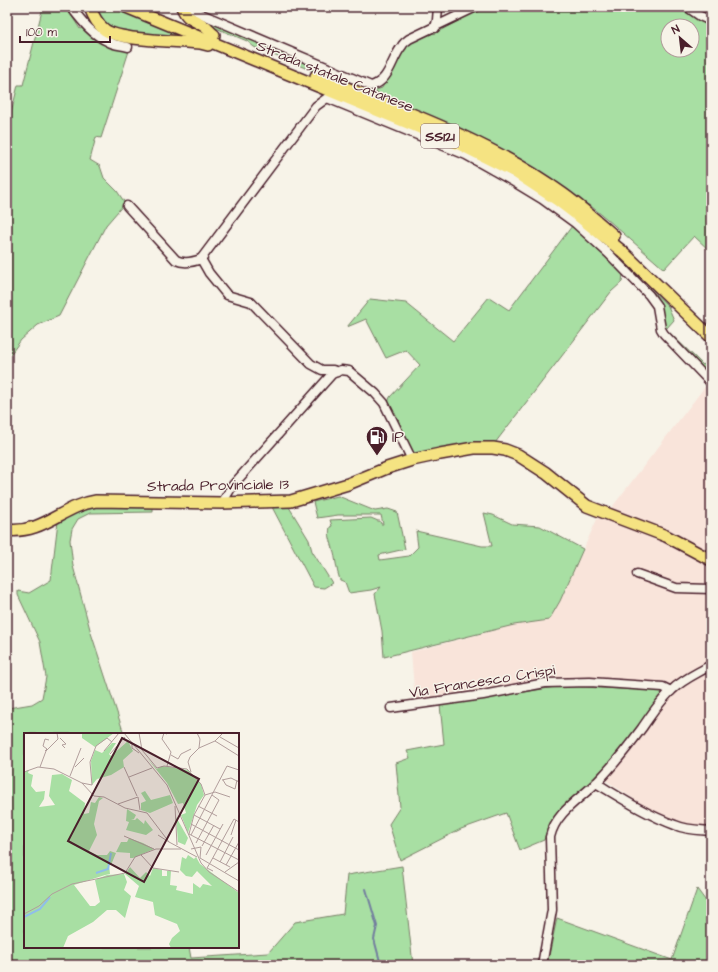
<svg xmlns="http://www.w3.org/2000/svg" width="718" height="972" viewBox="0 0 718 972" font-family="'Architects Daughter',sans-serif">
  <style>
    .built { fill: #f9e4da }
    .green { fill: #a8dfa3; stroke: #797f67; fill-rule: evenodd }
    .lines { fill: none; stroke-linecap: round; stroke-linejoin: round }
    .stream { stroke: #737e9e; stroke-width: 2 }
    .minor-casing { stroke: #4a1f2b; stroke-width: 11 }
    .major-casing { stroke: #4a1f2b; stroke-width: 14 }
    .minor { stroke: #f7f3e8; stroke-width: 8 }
    .major { stroke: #f5e382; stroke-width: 11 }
    .labels { text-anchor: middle; stroke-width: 3; stroke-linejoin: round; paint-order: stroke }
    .shield { fill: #f7f3e8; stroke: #7e5f64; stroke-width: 1 }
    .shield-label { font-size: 14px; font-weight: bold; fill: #4a1f2b }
    .street-label { font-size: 15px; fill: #4a1f2b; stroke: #f7f3e8 }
    .poi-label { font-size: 15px; fill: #4a1f2b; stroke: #f7f3e8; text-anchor: start }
    .inset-river { fill: none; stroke: #8fbeea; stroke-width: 2 }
    .inset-road { fill: none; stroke: #b29e9c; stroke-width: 1 }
    .view { fill: #4a1f2b; fill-opacity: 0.15; stroke: #4a1f2b; stroke-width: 2 }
    .inset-edge { fill: none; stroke: #4a1f2b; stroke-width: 2 }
  </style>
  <rect width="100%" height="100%" fill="#f7f3e8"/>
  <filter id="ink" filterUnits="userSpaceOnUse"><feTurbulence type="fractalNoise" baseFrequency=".025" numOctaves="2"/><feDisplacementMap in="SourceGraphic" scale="8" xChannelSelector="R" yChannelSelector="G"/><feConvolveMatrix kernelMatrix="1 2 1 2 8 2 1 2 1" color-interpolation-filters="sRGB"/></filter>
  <g filter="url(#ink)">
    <path class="built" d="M707,384L711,388V826H693L672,821L646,807L598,775L626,744L663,691L562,686L440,705L439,699L415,701L411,652L515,625L549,620L560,601L598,517L609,511Z"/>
    <g class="green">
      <path d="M43,7H66L80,29L84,27L96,40L129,51L101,138L96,137L90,160L100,166L104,178L117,191L125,203L106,225L59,316L38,325L21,340L7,359V130L18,85H23Z"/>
      <path d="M92,7H111L194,40L118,33L105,27Z"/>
      <path d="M484,7H682L699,21L711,27V252L694,236L664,269L607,219L592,207L447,126L254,47L247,41L199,21L187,12L373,90L379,89L382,88L404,48L411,42L441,30ZM668,26H692V50H668Z"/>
      <path d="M572,226L623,274L622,282L611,292L495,443L417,456L412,454L388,403L390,397L420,365L406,350L386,358L366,319L347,327L370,299L406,303L453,341L489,297L509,310Z"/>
      <path d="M593,233L624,260L640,279L668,306L674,320L666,329L703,365L711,359V377L668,335L665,331L660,306Z"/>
      <path d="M338,496L375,511L388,509L397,512L405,549L379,555L380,560L409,556L418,547L416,531L482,546H492L484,513L493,515L512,524L540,526L583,549L560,601L549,620L514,625L384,657L382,631L375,594L381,587L371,590L349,593L345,582L340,580C336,569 336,559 333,549C331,540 328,536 330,527L332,526L330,520L371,518L378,521H380L381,524H383L381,515H338L317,518L313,502Z"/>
      <path d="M153,505V512L90,513L78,519L72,529L70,540L73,566L91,633L124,734H25V947H189L191,958L268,953L295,922L343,914L347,875L402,866L413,965H7V705L8,708L32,704L42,698L46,677L40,642L18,595V591L29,593L51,580L58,521L92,506Z"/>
      <path d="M272,507H289L309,540L312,551L332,583L324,588L314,587Z"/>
      <path d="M562,686L663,691L626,744L598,775L557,813L548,827L544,840L520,850L506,813L461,829L400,860L389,824L400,807L396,763L410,758L407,751L444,744L440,705Z"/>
      <path d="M697,889L711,908V965H547L557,918L672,960Z"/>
    </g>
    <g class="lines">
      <path class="stream" d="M366,889L377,926L374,939L381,965"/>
      <g class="minor-casing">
        <g id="minor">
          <path d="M71,7C81,20 92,35 109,42C114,45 121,45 128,47"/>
          <path d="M191,7L199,13L371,86C390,81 391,59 402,46C403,43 407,41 409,39L476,7"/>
          <path d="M687,7L700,16L711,21"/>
          <path d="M435,28L437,20L438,7"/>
          <path d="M127,206L176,260C184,264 193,262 201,259"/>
          <path d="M201,259L316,106L327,98L466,155L514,182L542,199L575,223L608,253L649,295L657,306L661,329L664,334L711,383"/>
          <path d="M201,259L209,273L227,295L251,302L311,364L322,370H333L337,372"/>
          <path d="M222,503L233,485L332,374L341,370L349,371L375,393L384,403L412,460"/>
          <path d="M637,574L676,588L711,589"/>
          <path d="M391,708L483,695L545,683L590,682L663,687L671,691"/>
          <path d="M596,783C621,798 647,815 675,825C686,830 699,830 711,831"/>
          <path d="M542,965L552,910L550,837C556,812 579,800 597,782C613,766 628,747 642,728C651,715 660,701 672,690C683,679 698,673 711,665"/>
        </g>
      </g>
      <g class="major-casing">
        <g id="major">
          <path d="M90,7C93,16 97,24 105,30C121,41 179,41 200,43L208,45"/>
          <path d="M126,7L461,145L513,171L557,200L578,216L623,252L711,337"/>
          <path d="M182,7C188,21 193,18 204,26C207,28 210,32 214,35"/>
          <path d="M316,76C399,109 491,141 563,194C581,207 598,222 614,236"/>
          <path d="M7,530C44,534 62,506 96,501L222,503L291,501L348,484L387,468L412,460L440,454L474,448H493L505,450L518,455L546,473L587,506L666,536L711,560"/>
        </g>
      </g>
      <use href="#minor" class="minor"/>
      <use href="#major" class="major"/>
    </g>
  </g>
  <defs>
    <g id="fuel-pin" transform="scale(1.15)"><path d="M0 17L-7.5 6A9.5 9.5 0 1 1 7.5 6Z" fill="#4a1f2b" stroke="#f7f3e8"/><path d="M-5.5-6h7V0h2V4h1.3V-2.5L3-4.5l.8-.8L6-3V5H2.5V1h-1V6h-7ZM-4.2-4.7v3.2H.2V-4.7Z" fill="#fff"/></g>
  </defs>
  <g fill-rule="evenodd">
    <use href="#fuel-pin" x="377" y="437"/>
  </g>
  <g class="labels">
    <rect class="shield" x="421" y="124" width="38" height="24" rx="3"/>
    <g class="shield-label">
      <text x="440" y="141">SS121</text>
    </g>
    <g class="street-label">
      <text transform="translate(335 76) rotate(22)" y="5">Strada statale Catanese</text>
      <text transform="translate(218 485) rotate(-1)" y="5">Strada Provinciale 13</text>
      <text transform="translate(482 681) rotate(-9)" y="5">Via Francesco Crispi</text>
    </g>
    <g class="poi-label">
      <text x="392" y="442">IP</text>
    </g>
  </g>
  <g transform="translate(24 733)">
    <rect width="215" height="215" fill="#f7f3e8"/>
    <path d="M58,0L77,1L90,0L71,14L58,5ZM104,8L109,18L99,27L100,34L87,42L73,46L68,52L67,28L71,17L78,20L88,10H92L85,21L87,23ZM123,25L133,36L138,33L164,37L177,51L180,62L173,72L164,100L157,82L162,80L159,70L154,71L143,50ZM5,37L4,40L9,42L7,53L12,59L21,58L20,66L15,74L31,72L25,63L28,42L38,41L48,47L45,58L61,70L60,81L65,80L67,69L71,70L75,64L79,65L75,68L70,91L73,102L65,118L73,122H83L86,118L92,120L87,132H85L86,141L81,142L50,152L66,173H71L76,169L71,147L83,142L100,141L103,149L100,157L107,163L101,185L92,177H83L69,189L44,203L39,215H0V39ZM121,58L127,67L146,62L149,70L126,80L117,77V70L122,68L117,60ZM103,76L112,82L110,86H107L111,87L113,85L120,91L121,87L129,97L122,102L102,97L105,89L102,88ZM152,84L164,105L161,112L154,109ZM105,105L119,110L130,116L109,125H106V120L92,119L97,109H103ZM164,122L170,126L172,124L176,131L215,160V215H147L145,211L148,205L156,198L153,191L131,182L129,169L111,164L115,153L101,141L106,134L116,145L122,139L126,143L129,135L138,137V143H143V138H147L146,152L153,153L152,157L169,161V150L176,155L179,151L188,153L173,138L168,144L162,143L156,137L158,124L162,126Z" fill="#a8dfa3"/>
    <path class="inset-river" d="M72,140L84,136L87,120M0,184L16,176L26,164"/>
    <path class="inset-road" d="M100,0L143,52L177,130L185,139L215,159M115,0L118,17L133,35L140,33L163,36L177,51L181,62L170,82L165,101L215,127M173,0L176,6L175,15M143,1L140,0L138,6L147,19L143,33M196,4L215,15M36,5L42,11L38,12L41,15M191,8L215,23M108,10V15L115,20M21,18L23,16L19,13L21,6L25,7M80,18L95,0M86,21L101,4M147,22L154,26L157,21L167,16M16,34L22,18L34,6L33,0M51,34L60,25M100,34L113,63M0,39L14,34L30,36L58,50L70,63L80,64L101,75L123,80L145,109L173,124M167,39L164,29L166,24L175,15L191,8L199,0M46,43L57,15M105,44L128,35M198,47L207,45L215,49M199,47L202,52L211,56L213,47M58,50L68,52L66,29L72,13L83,5L88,9M181,62L191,59L206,64M94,71L114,64L116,77M151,73L153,112M174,73L193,83M170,82L196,96M167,91L215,117M134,102L145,109M167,102L203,33L215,37M207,102L212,87M100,103L130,116M172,110L195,67L188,62M178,113L190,92M167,116L177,114L176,125L215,148M117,122L129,135L155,139M182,122L199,91M189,125L206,134M196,129L209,104M186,130L210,86L215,89M186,130L183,135L189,138M202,132L215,109M201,139L215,129M0,181L15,173L28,161L48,151L101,140L111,124L132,116H157"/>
    <path class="view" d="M98,5L175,46L120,149L44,108Z"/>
    <rect width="215" height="215" class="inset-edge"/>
  </g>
  <rect width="718" height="972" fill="none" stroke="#f7f3e8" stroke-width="24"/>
  <rect x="12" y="12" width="694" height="948" fill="none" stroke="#4a1f2b" stroke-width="1.5" filter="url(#ink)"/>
  <g transform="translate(680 38) rotate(332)"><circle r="19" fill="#f7f3e8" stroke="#b29e9c"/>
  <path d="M0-3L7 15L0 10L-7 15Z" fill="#4a1f2b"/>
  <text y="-6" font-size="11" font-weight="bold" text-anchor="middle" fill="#4a1f2b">N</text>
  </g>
  <path d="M20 36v6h90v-6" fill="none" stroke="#4a1f2b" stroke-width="2"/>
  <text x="26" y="36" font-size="12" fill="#4a1f2b" stroke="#f7f3e8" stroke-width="3" paint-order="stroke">100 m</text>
</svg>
